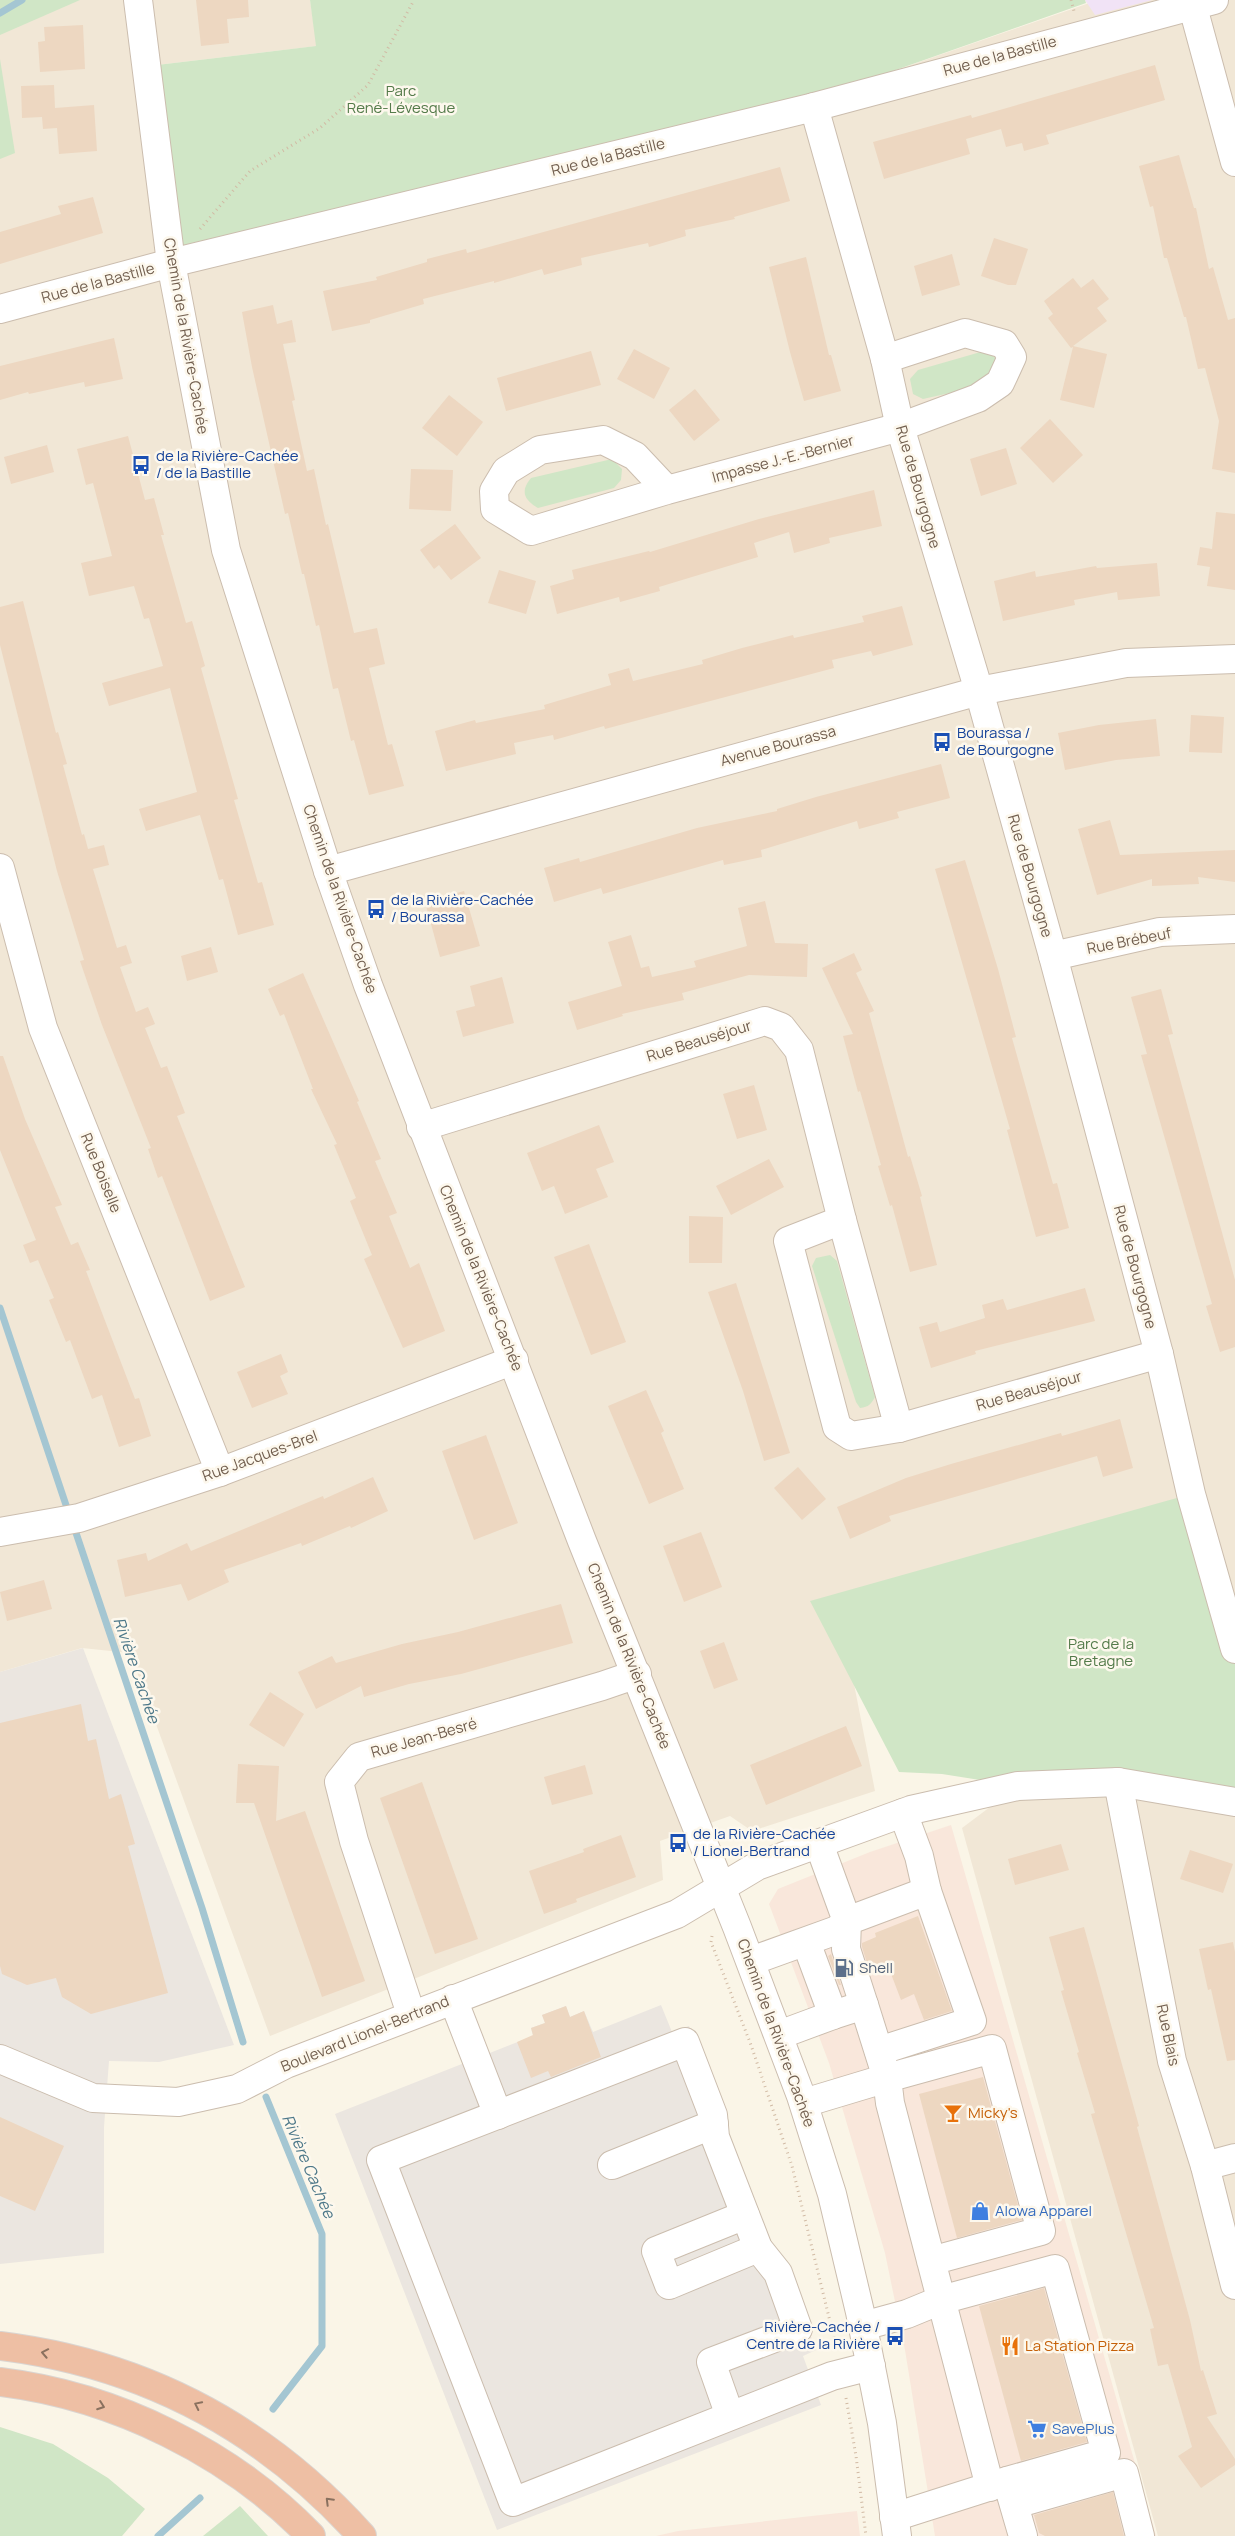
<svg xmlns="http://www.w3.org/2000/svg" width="1235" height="2536" viewBox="0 0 1235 2536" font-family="Manrope,sans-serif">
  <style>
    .residential { fill: #f1e7d6 }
    .commercial { fill: #f9e7db }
    .industrial { fill: #ebe6e0 }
    .education { fill: #f1e3f6 }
    .green { fill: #d0e6c6 }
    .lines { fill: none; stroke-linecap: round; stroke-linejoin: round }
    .stream { stroke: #a4c6d2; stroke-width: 7 }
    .building { fill: #edd7c1 }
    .minor-casing { stroke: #cbbdae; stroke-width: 30 }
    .highway-casing { stroke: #dad5d1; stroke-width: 30 }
    .path { stroke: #d1baa4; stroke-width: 3; stroke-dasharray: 1 4; stroke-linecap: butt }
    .minor { stroke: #fff; stroke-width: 28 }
    .highway { stroke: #eebfa4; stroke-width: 28 }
    .oneway { stroke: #8a715f }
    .labels { text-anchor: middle; stroke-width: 5; stroke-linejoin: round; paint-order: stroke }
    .street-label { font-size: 15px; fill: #715e4e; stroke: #fdf8ed }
    .park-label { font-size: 15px; fill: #547b4a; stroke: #fdf8ed }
    .transit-label { font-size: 15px; fill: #164399; stroke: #fdf8ed; text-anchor: start }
    .service-label { font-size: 15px; fill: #4e5e75; stroke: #fdf8ed; text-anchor: start }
    .food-label { font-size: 15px; fill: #c56008; stroke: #fdf8ed; text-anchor: start }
    .shop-label { font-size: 15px; fill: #366cbe; stroke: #fdf8ed; text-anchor: start }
    .water-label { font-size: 16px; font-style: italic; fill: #4d7889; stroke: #fdf8ed }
  </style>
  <rect width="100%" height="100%" fill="#faf5e7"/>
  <g class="residential">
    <path d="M0,0H310L317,46L157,65L816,98L1098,0H1235V1649L811,1601L854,1684L875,1791L752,1831L730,1816L660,1841L663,1880L270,2036L130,1653L82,1648L0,1672Z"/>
    <path d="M1018,1786L1235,1802V2536H1158L962,1828Z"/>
  </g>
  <g class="commercial">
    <path d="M951,1825L1156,2536H935L905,2350L885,2253L829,2063L769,1904L778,1889L870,1852Z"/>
    <path d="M857,2511L860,2536H656L678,2531Z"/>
  </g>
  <g class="industrial">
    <path d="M83,1648L234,2045L159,2062L109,2061L104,2127V2253L0,2264V1672Z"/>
    <path d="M661,2005L672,2032L689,2026L722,2109L724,2136L766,2246L784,2266L816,2350L803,2356L821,2405L497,2530L335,2114L533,2036L531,2028L545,2023L542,2015L566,2006L570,2017L584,2011L593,2032Z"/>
  </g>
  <path class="education" d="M1085,0H1152L1095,15Z"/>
  <g class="green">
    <path d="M0,0H80L0,35Z"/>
    <path d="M310,0H1085L1086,3L816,98L177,257L157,65L316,46Z"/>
    <path d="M0,59L15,153L0,159Z"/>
    <path d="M984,351L998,359L990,384L923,399L913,394L910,379L918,370Z"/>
    <path d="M612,459L622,469L621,480L614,488L538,508C524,500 520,491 531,478Z"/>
    <path d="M830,1255L837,1261L875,1397C871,1404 869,1407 860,1408L856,1402L812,1266L816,1258Z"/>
    <path d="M1191,1494L1235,1649V1802L1018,1786L942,1774L899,1772L810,1601Z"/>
    <path d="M0,2427L53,2444L108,2478L145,2509L122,2536H0Z"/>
    <path d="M240,2506L268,2536H203Z"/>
  </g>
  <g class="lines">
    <g class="stream">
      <path d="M0,13L22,0"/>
      <path d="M0,1308L69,1514"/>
      <path d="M73,1524L202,1908L243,2042"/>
      <path d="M266,2097L322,2234V2346L273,2409"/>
      <path d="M158,2536L200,2498"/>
    </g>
  </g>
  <g class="building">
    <path d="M196,0H248L249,17L227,19L229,43L201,46Z"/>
    <path d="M83,25L85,69L40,72L38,42L45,41L44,27Z"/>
    <path d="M1155,65L1165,100L1046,135L1049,144L1024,151L1022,143L1006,147L1001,129L966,139L970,154L884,179L873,142L971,115L972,118Z"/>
    <path d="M54,85L55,108L94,105L97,151L59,154L57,128L43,129L42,117L22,118L21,86Z"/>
    <path d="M1179,155L1194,208H1196L1209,269L1213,267L1228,320L1235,318V473L1212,469L1219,421L1205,368L1198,369L1186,317H1184L1167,258H1164L1153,206L1150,207L1139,166Z"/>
    <path d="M780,167L790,201L734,217L735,219L685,230L686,236L649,247L648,243L581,258L582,265L544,275L542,269L494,283V281L423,299L424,304L370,320V323L332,331L323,291L377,280L376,277L427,262V259L466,249L467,253Z"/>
    <path d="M93,197L103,233L0,264V232L61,214L58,206Z"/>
    <path d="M994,238L1028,249L1016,285H1008L981,276Z"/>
    <path d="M952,254L960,285L922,296L914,266Z"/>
    <path d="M806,257L829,355H831L841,391L804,401L790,352L769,267Z"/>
    <path d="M1073,278L1081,288L1093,279L1109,299L1097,308L1107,321L1073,346L1107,354L1094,408L1060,400L1073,347L1071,348L1048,318L1053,314L1044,301Z"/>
    <path d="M273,305L277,324L292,320L296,342L283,344L295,400L292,401L307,471L314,469L326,525L328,524L354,633L377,628L385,664L369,668L388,745L392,744L404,786L369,795L354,740L351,741L338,688L333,689L319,625L316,626L304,574H302L288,513L285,514L252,367L242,312Z"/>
    <path d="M114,338L123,379L85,387L84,382L29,394L28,392L0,400V366Z"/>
    <path d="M634,349L670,368L654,399L617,379Z"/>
    <path d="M591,351L601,385L506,411L497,378Z"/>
    <path d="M695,389L720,420L694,441L669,410Z"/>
    <path d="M449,395L483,422L457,456L422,428Z"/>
    <path d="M1050,419L1083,455L1053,483L1020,448Z"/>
    <path d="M128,436L145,500L154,498L164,535H161L186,623L192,621L205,666L201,668L238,799L234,800L258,883L262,882L274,925L238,935L223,879L219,880L200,815L146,831L139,809L197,792L170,688L109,706L102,683L163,666L149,618L144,619L134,586L89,596L81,563L112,556L93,483L86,485L77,449Z"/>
    <path d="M47,445L54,472L11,484L4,457Z"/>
    <path d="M1006,448L1017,484L981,496L970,459Z"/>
    <path d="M411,469L453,470L451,511L409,509Z"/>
    <path d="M874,490L882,526L829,538L830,543L794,553L789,532L754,543L758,557L659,587L660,591L620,602L619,597L557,614L550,586L574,579L572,570L649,551L650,552L759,519Z"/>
    <path d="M1216,512L1235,514V590L1207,586L1210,567L1197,565L1200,547L1212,549Z"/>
    <path d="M455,524L481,558L451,580L439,565L434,569L420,550Z"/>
    <path d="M1157,563L1160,596L1118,600L1117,592L1074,600L1075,605L1003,621L994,581L1035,571L1036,577L1096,566L1097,568Z"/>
    <path d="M499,570L536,581L526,614L488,603Z"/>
    <path d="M23,601L56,733L58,732L67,764L63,765L82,835L84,834L88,849L104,845L109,865L93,869L117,948L126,945L132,963L120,967L136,1012L148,1007L155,1024L145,1028L161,1068L167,1066L185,1113L177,1116L245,1287L210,1301L162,1176L158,1178L148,1149L151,1148L102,1025L80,961L84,960L57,871L0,645V607Z"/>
    <path d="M902,606L913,645L873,656L871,651L832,660L834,668L605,729L604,726L554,740L553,735L514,743L516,754L446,771L435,731L475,720L476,723L545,709L544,705L611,685L608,674L629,668L633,681L703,664L702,660L742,648L793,635L794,638L864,622L862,616Z"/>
    <path d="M1191,715L1224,717L1222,753L1189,752Z"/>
    <path d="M1156,719L1160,756L1116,760L1065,770L1058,733L1099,725Z"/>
    <path d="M941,764L950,798L897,812L899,818L859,829L857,821L761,850L762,857L724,865L723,860L603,894L601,888L554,902L544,868L579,858L580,862L697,828L777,811V809L816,797Z"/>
    <path d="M1110,820L1120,855L1235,850V882L1198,877L1199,884L1152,886V879L1097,895L1078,829Z"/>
    <path d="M965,860L998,969L1016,1037L1012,1038L1053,1184L1057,1183L1069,1228L1036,1237L1007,1130L1010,1129L935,869Z"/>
    <path d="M464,891L480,946L440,957L425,902Z"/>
    <path d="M765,901L775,943L808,944L807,977L749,975L682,993L684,1000L622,1014L623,1016L577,1030L568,1002L622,986L608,942L631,935L641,968L649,966L652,977L696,967L694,961L747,946L738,908Z"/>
    <path d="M211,947L218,972L187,981L181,956Z"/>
    <path d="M854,953L862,970L856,973L874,1011L869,1013L908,1157L910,1156L922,1196L920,1197L937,1265L910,1272L892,1205L890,1206L878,1166L881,1165L860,1091L858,1092L843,1036L853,1034L822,968Z"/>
    <path d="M303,973L359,1101L357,1102L381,1159L375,1161L397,1213L389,1216L410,1268L419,1263L445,1331L403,1348L364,1259L372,1255L350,1201L356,1198L334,1145L337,1144L311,1089H313L284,1014L280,1016L268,989Z"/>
    <path d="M502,977L514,1023L463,1037L456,1011L475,1006L470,986Z"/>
    <path d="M1161,989L1173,1034L1168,1035L1235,1280V1347L1220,1352L1206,1306L1212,1304L1141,1055L1147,1054L1131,997Z"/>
    <path d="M0,1056H3L25,1119L62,1205L55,1207L71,1245L78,1242L90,1270L86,1271L135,1399L139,1398L151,1436L119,1447L102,1395L92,1399L70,1340L66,1342L49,1300L54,1298L38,1260L30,1263L23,1245L36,1240L0,1150Z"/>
    <path d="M754,1085L767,1130L737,1139L723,1094Z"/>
    <path d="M599,1125L614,1162L596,1169L608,1197L565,1214L554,1186L542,1191L527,1153Z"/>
    <path d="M769,1159L784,1187L731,1215L716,1186Z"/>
    <path d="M689,1216L723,1217L722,1263H689Z"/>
    <path d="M589,1244L626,1342L591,1355L554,1257Z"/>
    <path d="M736,1283L790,1453L764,1461L743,1391L708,1292Z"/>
    <path d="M1085,1288L1095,1321L975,1351L976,1354L931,1368L919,1327L937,1322L940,1332L985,1318L982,1305L1003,1299L1007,1310Z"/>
    <path d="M281,1354L288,1372L280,1376L288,1394L252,1408L237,1372Z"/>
    <path d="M646,1390L664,1431L661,1433L684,1489L649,1504L608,1406Z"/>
    <path d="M1120,1419L1133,1468L1103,1477L1097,1456L889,1516L891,1521L850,1539L837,1507L906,1478L951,1464L1061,1433L1062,1436Z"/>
    <path d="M486,1435L518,1523L474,1540L442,1451Z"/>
    <path d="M798,1467L826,1499L802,1520L774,1488Z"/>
    <path d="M373,1477L388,1511L351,1528L350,1526L302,1546L301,1543L224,1570L229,1582L188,1601L181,1584L125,1597L117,1560L146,1553L148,1561L187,1543L191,1551L323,1496L324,1499Z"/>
    <path d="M701,1532L722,1587L684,1602L663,1546Z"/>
    <path d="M44,1580L52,1609L7,1621L0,1592Z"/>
    <path d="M561,1604L573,1643L461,1674L409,1684L364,1697L361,1686L316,1709L298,1672L332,1656L336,1663L402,1644L458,1632Z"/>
    <path d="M724,1642L738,1680L714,1689L700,1651Z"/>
    <path d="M270,1692L304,1714L284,1747L249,1725Z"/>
    <path d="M81,1704L88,1741L96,1739L109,1799L121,1794L135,1844L128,1846L168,1993L91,2014L62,1997L56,1978L27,1985L2,1974L0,1966V1723Z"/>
    <path d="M846,1726L862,1766L766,1805L750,1765Z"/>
    <path d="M238,1764L279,1766L276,1821L305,1811L365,1981L322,1997L254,1803H236Z"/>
    <path d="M585,1765L593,1794L552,1805L544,1777Z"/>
    <path d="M422,1782L478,1939L435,1954L380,1798Z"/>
    <path d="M621,1835L636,1877L576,1899L577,1902L544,1914L529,1871L584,1852L583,1849Z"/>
    <path d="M1061,1844L1069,1870L1015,1885L1008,1859Z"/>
    <path d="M1190,1850L1233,1864L1223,1893L1180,1879Z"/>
    <path d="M918,1916L952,2011L924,2020L914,1994L901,2000L888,1966L870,1973L862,1947V1943L876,1937L875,1933Z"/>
    <path d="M1084,1927L1139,2126L1137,2127L1190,2320L1201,2371L1203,2370L1217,2414L1207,2417L1235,2459V2465L1201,2488L1178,2456L1192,2447L1168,2364L1158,2366L1150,2329L1154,2328L1091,2114L1095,2113L1077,2053L1079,2052L1061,1991L1064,1990L1049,1937Z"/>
    <path d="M1233,1942L1235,1952V2060L1227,2061L1211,1989L1208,1990L1199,1949Z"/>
    <path d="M831,1954L841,1985H839L828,1956Z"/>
    <path d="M566,2006L570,2017L584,2011L601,2057L551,2077L548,2071L531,2078L517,2042L533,2035L531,2028L545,2023L542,2015Z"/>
    <path d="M983,2077L1022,2220L957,2238L919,2094Z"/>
    <path d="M0,2117L64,2146L35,2211L0,2196Z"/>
    <path d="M1044,2288L1087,2442L1021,2461L979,2306Z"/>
    <path d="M1113,2492L1124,2536H1045L1039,2533L1034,2515Z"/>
  </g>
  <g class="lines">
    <g class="minor-casing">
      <g id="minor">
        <path d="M138,0L171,263L226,550L328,871L368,985L582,1541L737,1927L801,2096L832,2194L860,2312L882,2423L897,2536"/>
        <path d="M1191,0L1235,162"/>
        <path d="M814,107L885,359L900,427L979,691L1053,956L1159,1354L1191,1494L1235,1649"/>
        <path d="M0,309L171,263L814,107L1214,0"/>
        <path d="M667,490L635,456L603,440L540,450L506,471L494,491L495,509L531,531L667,490L900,427L978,398L1000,383L1012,357L1004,344L965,333L885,359"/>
        <path d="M0,868L43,1028L220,1472"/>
        <path d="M328,871L979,691L1126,663L1235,659"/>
        <path d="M1053,956L1160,932L1235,929"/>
        <path d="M421,1127L765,1021L781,1027L799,1050L842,1220L899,1428"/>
        <path d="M842,1220L788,1241L837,1427L851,1436L899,1428L1159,1354"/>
        <path d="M0,1532L79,1518L220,1472L514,1360"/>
        <path d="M1118,1782L1172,2061L1205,2166L1235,2285"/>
        <path d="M903,1813L919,1856L927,1891"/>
        <path d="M751,1961L837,1930L847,1921L819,1844"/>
        <path d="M453,1999L498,2115"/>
        <path d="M864,2005L846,1949L847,1921L927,1891L972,2021L879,2051"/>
        <path d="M411,2014L354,1841L339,1782L359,1757L602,1686L637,1674"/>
        <path d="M779,2035L833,2015L806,1942"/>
        <path d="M0,2059L93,2098L178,2102L237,2089L286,2064L677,1914L757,1866L911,1810L1018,1786L1118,1782L1235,1802"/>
        <path d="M804,2103L887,2078L864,2005L833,2015"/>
        <path d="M612,2165L714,2124"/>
        <path d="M1205,2166L1235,2158"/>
        <path d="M745,2215L656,2251L669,2285L758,2248"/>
        <path d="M931,2261L1041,2231L992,2049L887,2078L890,2103C923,2231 957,2359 990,2487"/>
        <path d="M863,2326L907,2314L941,2300L1055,2269L1106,2453L1007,2481"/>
        <path d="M730,2416L711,2362L798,2329L778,2273L758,2248L715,2137L713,2115L685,2042L381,2160L513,2502L832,2376L871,2366"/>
        <path d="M1015,2504L1124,2473L1140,2536"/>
        <path d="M894,2517L1007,2481L1023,2536"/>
      </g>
    </g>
    <g class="highway-casing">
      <g id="highway">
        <path d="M0,2346C145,2364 265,2428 362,2536"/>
        <path d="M0,2382C115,2396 231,2453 311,2536"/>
      </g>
    </g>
    <g class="path">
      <path d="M1071,0L1074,11"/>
      <path d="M200,229L250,171L320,128L368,85L414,0"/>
      <path d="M712,1936L711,1942L751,2045L792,2166L837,2350"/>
      <path d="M846,2398L856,2456L866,2536"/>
    </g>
    <use href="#minor" class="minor"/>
    <use href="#highway" class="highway"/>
  </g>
  <defs><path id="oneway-chevron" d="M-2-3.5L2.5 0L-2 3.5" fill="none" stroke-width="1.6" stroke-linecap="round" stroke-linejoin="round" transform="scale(1.25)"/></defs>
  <g class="oneway">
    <use href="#oneway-chevron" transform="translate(45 2353) rotate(-169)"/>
    <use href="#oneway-chevron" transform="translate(198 2405) rotate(-154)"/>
    <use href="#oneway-chevron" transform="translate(101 2406) rotate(20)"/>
    <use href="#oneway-chevron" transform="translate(329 2501) rotate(-135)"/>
  </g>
  <defs>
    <g id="bus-bare" transform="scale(1.5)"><path d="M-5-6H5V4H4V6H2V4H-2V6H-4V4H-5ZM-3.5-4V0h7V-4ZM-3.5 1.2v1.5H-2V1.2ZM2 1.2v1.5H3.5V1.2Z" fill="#1a4fb4" stroke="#fdf8ed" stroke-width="2.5" paint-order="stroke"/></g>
    <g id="fuel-bare" transform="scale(1.5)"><path d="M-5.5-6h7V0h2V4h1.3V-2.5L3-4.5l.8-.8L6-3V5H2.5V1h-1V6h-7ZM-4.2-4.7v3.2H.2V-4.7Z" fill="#5c6f8a" stroke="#fdf8ed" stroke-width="2.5" paint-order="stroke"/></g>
    <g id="bar-bare" transform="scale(1.5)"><path d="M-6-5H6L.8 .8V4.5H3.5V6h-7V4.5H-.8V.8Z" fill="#e8710a" stroke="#fdf8ed" stroke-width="2.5" paint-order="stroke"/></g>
    <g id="shop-bare" transform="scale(1.5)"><path d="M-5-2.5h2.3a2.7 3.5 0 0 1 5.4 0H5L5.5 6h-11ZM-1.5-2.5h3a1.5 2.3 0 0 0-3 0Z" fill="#3f7fe0" stroke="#fdf8ed" stroke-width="2.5" paint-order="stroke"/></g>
    <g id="restaurant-bare" transform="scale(1.5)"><path d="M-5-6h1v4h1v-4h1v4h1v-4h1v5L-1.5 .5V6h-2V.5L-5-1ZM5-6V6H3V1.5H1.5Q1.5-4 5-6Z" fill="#e8710a" stroke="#fdf8ed" stroke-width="2.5" paint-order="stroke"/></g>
    <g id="supermarket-bare" transform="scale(1.5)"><path d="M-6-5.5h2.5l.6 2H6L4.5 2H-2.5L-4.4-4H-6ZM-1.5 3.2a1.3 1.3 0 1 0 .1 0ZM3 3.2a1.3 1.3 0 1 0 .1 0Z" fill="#3f7fe0" stroke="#fdf8ed" stroke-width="2.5" paint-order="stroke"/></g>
  </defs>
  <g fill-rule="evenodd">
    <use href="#bus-bare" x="141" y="465"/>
    <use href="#bus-bare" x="942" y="742"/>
    <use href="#bus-bare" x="376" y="909"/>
    <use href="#bus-bare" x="678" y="1843"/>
    <use href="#fuel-bare" x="844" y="1968"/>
    <use href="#bar-bare" x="953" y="2113"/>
    <use href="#shop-bare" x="980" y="2211"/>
    <use href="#bus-bare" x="895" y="2336"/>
    <use href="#restaurant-bare" x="1010" y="2346"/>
    <use href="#supermarket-bare" x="1037" y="2429"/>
  </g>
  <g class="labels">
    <g class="street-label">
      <text transform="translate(1000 56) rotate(-15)" y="5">Rue de la Bastille</text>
      <text transform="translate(608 157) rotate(-14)" y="5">Rue de la Bastille</text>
      <text transform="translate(98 283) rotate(-15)" y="5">Rue de la Bastille</text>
      <text transform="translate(186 336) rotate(80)" y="5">Chemin de la Rivière-Cachée</text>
      <text transform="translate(783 459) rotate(-15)" y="5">Impasse J.-E.-Bernier</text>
      <text transform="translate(918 487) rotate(74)" y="5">Rue de Bourgogne</text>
      <text transform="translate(778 746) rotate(-15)" y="5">Avenue Bourassa</text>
      <text transform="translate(1030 876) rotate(74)" y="5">Rue de Bourgogne</text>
      <text transform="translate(340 899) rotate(71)" y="5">Chemin de la Rivière-Cachée</text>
      <text transform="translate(1129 941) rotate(-11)" y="5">Rue Brébeuf</text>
      <text transform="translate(699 1041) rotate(-17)" y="5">Rue Beauséjour</text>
      <text transform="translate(101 1173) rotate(68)" y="5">Rue Boiselle</text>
      <text transform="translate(1135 1267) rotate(75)" y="5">Rue de Bourgogne</text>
      <text transform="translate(481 1278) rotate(68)" y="5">Chemin de la Rivière-Cachée</text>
      <text transform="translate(1029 1391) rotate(-16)" y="5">Rue Beauséjour</text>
      <text transform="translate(260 1456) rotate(-20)" y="5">Rue Jacques-Brel</text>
      <text transform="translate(629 1656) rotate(68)" y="5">Chemin de la Rivière-Cachée</text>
      <text transform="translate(424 1738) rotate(-16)" y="5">Rue Jean-Besré</text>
      <text transform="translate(776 2033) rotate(70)" y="5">Chemin de la Rivière-Cachée</text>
      <text transform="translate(365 2034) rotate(-22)" y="5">Boulevard Lionel-Bertrand</text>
      <text transform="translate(1168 2035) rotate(78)" y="5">Rue Blais</text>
    </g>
    <g class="park-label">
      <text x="401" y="96">Parc<tspan x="401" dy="17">René-Lévesque</tspan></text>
      <text x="1101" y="1649">Parc de la<tspan x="1101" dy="17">Bretagne</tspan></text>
    </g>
    <g class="transit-label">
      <text x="156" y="461">de la Rivière-Cachée<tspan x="156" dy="17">/ de la Bastille</tspan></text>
      <text x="957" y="738">Bourassa /<tspan x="957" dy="17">de Bourgogne</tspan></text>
      <text x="391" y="905">de la Rivière-Cachée<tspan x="391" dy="17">/ Bourassa</tspan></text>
      <text x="693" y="1839">de la Rivière-Cachée<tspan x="693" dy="17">/ Lionel-Bertrand</tspan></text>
      <text x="880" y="2332" text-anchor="end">Rivière-Cachée /<tspan x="880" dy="17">Centre de la Rivière</tspan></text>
    </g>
    <g class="service-label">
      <text x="859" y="1973">Shell</text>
    </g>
    <g class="food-label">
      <text x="968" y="2118">Micky's</text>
      <text x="1025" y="2351">La Station Pizza</text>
    </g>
    <g class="shop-label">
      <text x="995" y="2216">Alowa Apparel</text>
      <text x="1052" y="2434">SavePlus</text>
    </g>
    <g class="water-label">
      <text transform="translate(137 1670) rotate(71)" y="6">Rivière Cachée</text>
      <text transform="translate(309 2166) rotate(67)" y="6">Rivière Cachée</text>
    </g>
  </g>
</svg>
